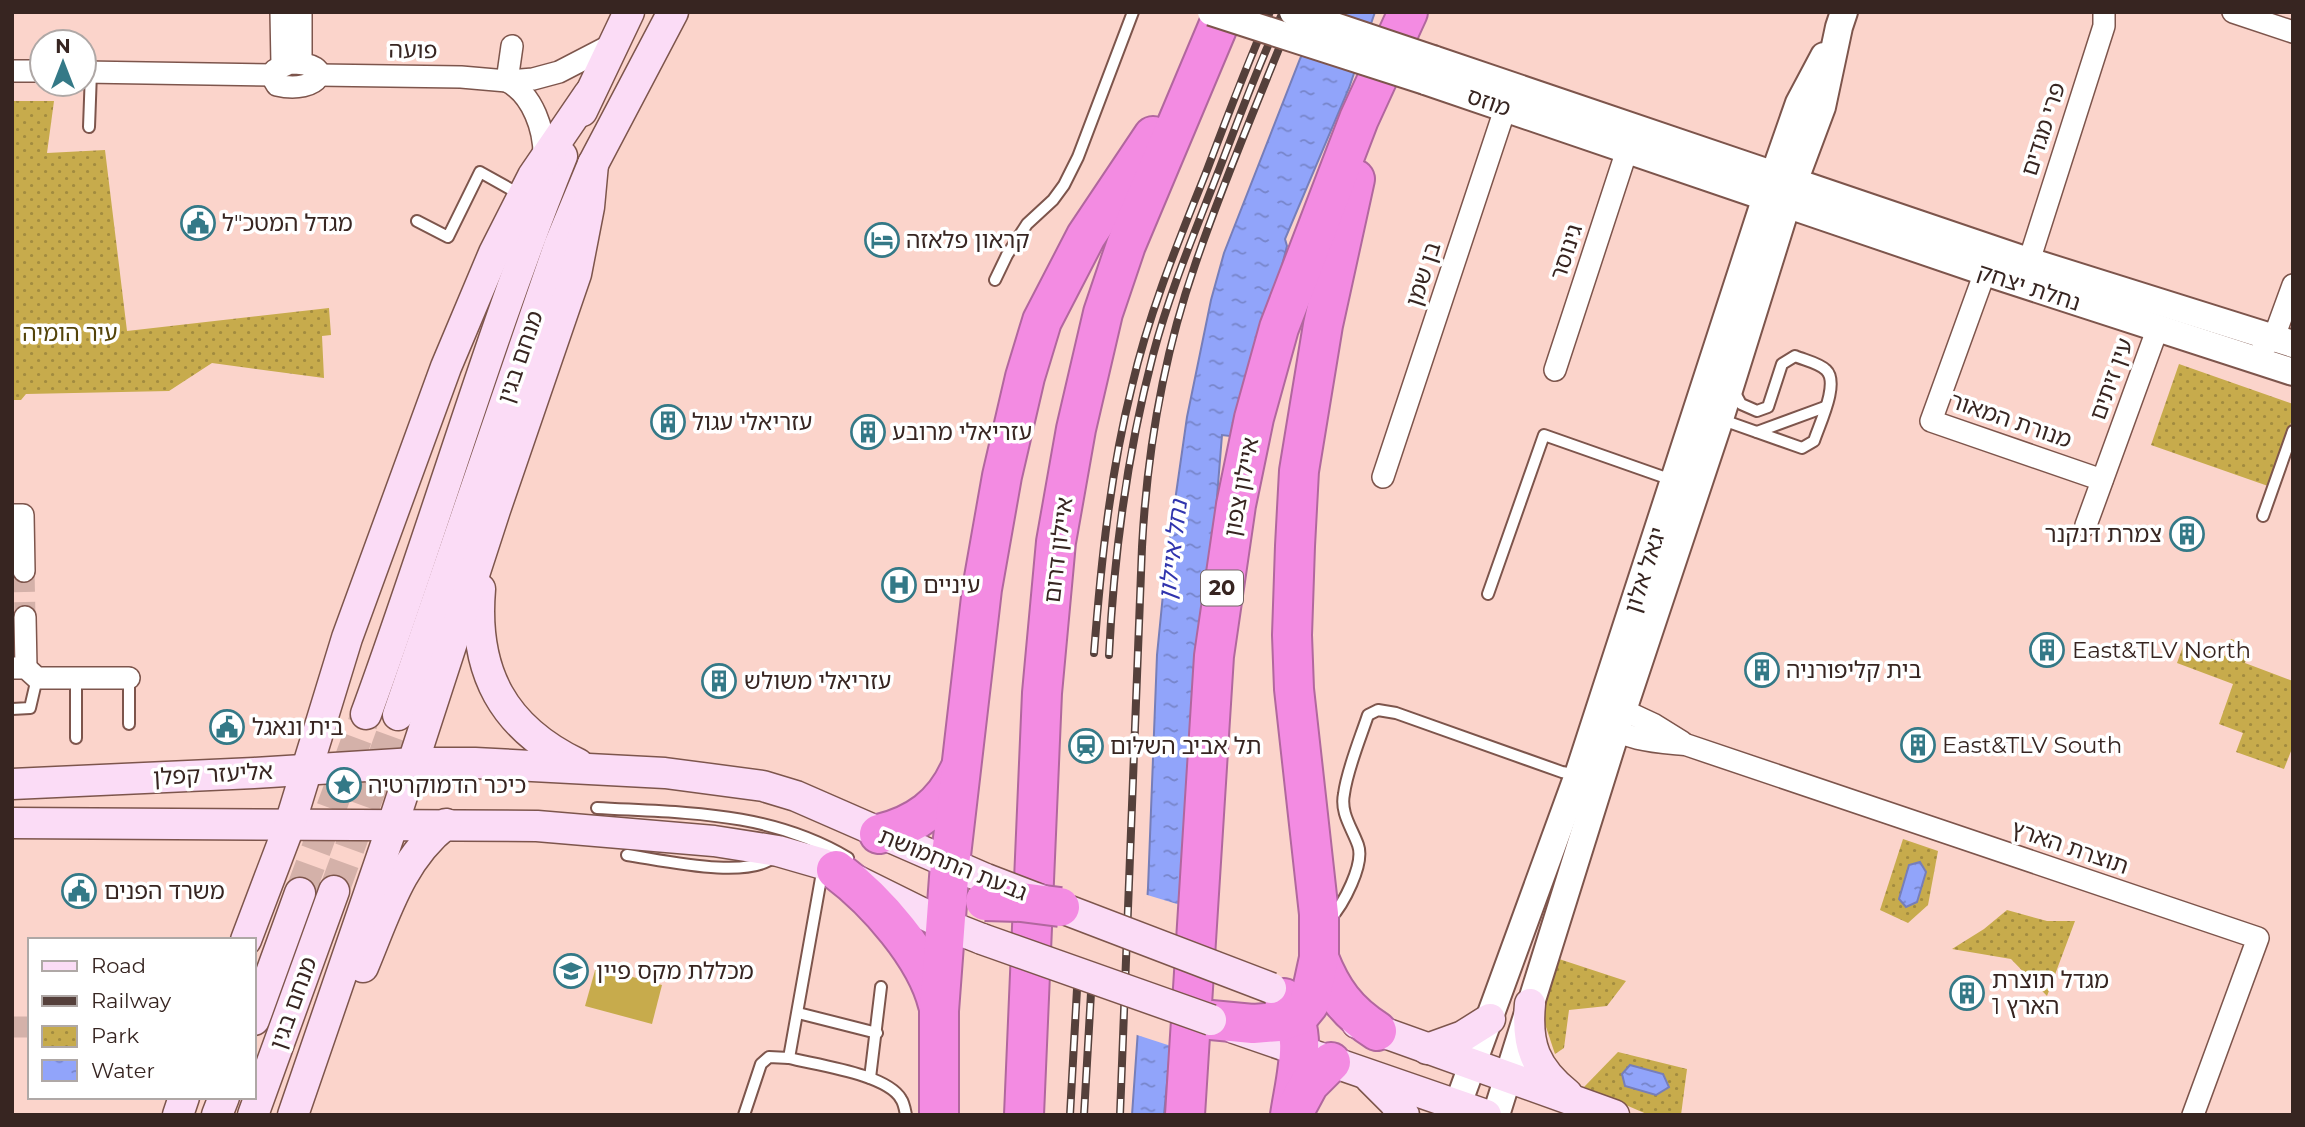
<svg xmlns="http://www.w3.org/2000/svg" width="2305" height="1127" viewBox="0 0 2305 1127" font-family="Montserrat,'Noto Sans Hebrew',sans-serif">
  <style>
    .grass { fill: #c7ab4c }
    .park { fill: url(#park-dots) }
    .water { fill: url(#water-ripples); stroke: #767eb9; stroke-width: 2 }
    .pier { fill: #fbd4cb }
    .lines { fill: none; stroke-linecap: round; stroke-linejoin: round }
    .minor-tunnel { stroke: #d4b1a9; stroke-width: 21; stroke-dasharray: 21 10; stroke-linecap: butt }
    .secondary-tunnel { stroke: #d4b1a9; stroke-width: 30; stroke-dasharray: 30 15; stroke-linecap: butt }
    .service-casing { stroke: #7d554c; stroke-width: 14 }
    .minor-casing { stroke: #7d554c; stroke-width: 24 }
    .tertiary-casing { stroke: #7d554c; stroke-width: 30 }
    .secondary-casing { stroke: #7d554c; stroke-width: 33 }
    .motorway-casing { stroke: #b1679e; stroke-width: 42 }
    .service { stroke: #fff; stroke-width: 10 }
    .minor { stroke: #fff; stroke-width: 21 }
    .tertiary { stroke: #fff; stroke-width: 26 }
    .secondary { stroke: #fbdcf6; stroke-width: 30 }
    .motorway { stroke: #f38be2; stroke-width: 38 }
    .rail-casing { stroke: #55403b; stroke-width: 8 }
    .rail { stroke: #fff; stroke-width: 5; stroke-dasharray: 16; stroke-linecap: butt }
    .tertiary-bridge-casing { stroke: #7d554c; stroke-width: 30; stroke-linecap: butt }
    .secondary-bridge-casing { stroke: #7d554c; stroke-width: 33; stroke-linecap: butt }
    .motorway-bridge-casing { stroke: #b1679e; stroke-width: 42; stroke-linecap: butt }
    .tertiary-bridge { stroke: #fff; stroke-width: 26 }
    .secondary-bridge { stroke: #fbdcf6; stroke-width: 30 }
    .motorway-bridge { stroke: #f38be2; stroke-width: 38 }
    .labels { text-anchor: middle; stroke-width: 7; stroke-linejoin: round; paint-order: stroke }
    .shield { fill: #fff; stroke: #736664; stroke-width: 2 }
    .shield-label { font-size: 21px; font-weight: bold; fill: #372521 }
    .street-label { font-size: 23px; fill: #372521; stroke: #fff }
    .poi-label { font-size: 23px; fill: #372521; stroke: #fff; text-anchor: start }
    .park-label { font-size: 23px; fill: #54440a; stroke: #fff }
    .water-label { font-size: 24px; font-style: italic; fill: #3034ad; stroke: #fff }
  </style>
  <defs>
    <pattern id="park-dots" width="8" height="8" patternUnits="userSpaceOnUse" patternTransform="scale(1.75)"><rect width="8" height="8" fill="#c7ab4c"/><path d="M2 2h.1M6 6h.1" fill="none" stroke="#a28b3f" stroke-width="1.8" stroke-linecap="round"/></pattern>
    <pattern id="water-ripples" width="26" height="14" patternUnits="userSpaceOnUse" patternTransform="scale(1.75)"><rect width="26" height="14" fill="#91a4fa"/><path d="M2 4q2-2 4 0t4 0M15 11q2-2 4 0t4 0" fill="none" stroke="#7785ca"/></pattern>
  </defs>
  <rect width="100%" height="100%" fill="#fbd4cb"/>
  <path class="grass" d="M596,967L662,985L652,1024L585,1006Z"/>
  <g class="park">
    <path d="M12,101H54L47,153L105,150L127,331L329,308L331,335L322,336L324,378L212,363L169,391L26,394L21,400H12Z"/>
    <path d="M2179,364L2293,404V417L2268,486L2151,445Z"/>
    <path d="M2231,639L2251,646L2245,663L2293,681V746L2284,769L2236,752L2243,733L2219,724L2233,684L2177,663L2185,641L2225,656Z"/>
    <path d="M1903,839L1938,851L1928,905L1908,923L1880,910Z"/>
    <path d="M2007,910L2047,921H2075L2047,996L2011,959L1952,949L1984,929Z"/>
    <path d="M1556,958L1626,981L1607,1006L1569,1010L1564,1048L1555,1054L1540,1009Z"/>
    <path d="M1618,1052L1687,1069L1681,1115H1649L1584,1087Z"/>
  </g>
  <g class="water">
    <path d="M1322,12H1375L1349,88L1285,239L1287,246L1238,437L1222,435L1188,858L1164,1115H1132L1148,888L1157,655L1166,564L1187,417L1211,300L1224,253L1300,59Z"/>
    <path d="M1920,862L1926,872L1917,902L1906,907L1899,899L1909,865Z"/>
    <path d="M1630,1065L1663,1074L1669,1087L1656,1095L1625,1086L1622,1074Z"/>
  </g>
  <path class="pier" d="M1144,894L1187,907L1174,1047L1134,1034Z"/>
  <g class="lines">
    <g class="minor-tunnel">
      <path d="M24,571L25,617"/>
      <path d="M12,1027H30"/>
    </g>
    <g class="secondary-tunnel">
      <path d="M334,891L398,715"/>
      <path d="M300,893L366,714"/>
    </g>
    <g class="service-casing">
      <g id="service">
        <path d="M89,127L91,72"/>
        <path d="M417,221L448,237L480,172L521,195"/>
        <path d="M995,280L1007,255L1027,224L1053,200L1064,185L1078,157L1133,12"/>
        <path d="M1720,419L1802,448L1814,441C1819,425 1840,383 1826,370C1819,363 1804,360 1795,356L1782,364L1768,407L1757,411L1741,404L1734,391"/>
        <path d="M1757,432L1825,407"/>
        <path d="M2263,516L2293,431"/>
        <path d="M1488,594L1544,435L1672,480"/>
        <path d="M76,678V738"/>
        <path d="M129,678V724"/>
        <path d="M12,709L30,708L37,678"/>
        <path d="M597,808C685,813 769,811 848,858"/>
        <path d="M627,855C662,860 747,880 774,857"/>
        <path d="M1330,919C1343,905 1365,864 1358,845C1352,828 1340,813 1344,794C1347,770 1360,739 1368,715L1378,710L1396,713L1562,772L1578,775"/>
        <path d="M798,1013L877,1033"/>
        <path d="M789,1058C816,1065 887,1074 901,1099C904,1103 905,1110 906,1115"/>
        <path d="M870,1078L881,987"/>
        <path d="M744,1115L761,1064L769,1057L789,1058L823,867"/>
      </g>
    </g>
    <g class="minor-casing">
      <g id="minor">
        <path d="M281,12L282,65"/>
        <path d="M301,12V63"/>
        <path d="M2233,12L2293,32"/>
        <path d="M290,63C340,63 318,95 277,85L274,80L275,70Z"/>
        <path d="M12,71H42"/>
        <path d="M84,72L274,75"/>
        <path d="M318,75L461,77L507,81L533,79L559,72L613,44"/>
        <path d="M507,81C533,95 545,130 544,159"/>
        <path d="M507,81L512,46"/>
        <path d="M2029,261L2104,26V12"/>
        <path d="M1985,272L1931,421L2102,480"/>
        <path d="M2263,348L2274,337L2293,285"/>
        <path d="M1555,370L1627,150"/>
        <path d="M1383,477L1510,94"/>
        <path d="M12,515H23L24,571"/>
        <path d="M2086,525L2157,330"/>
        <path d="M25,617L26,668"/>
        <path d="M12,668H26L37,678H129"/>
        <path d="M1623,710L1653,724L1682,742"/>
        <path d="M1603,722C1625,741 1660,742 1687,745L2258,938L2193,1115"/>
      </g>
    </g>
    <g class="tertiary-casing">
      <g id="tertiary">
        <path d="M1433,59L2019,258L2293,344"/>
        <path d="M1425,81L1985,272L2293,372"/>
        <path d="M1454,1115L1578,775L1763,206L1799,103L1824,56"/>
        <path d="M1496,1115L1619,722L1720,419L1794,182L1822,107L1839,27L1844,12"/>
      </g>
    </g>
    <g class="secondary-casing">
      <g id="secondary">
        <path d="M582,111L629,12"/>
        <path d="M480,589C473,672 503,728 578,764"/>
        <path d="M366,714C434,529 488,339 562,156"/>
        <path d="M398,715L559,246L593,164L673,12"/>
        <path d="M12,784L254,773L414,763H475L665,773L763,786L796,796L986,879"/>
        <path d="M12,823L537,826L714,841L778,851L823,864L944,924L982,939"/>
        <path d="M246,940L290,824L347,638L446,367L494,253L533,176L589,94"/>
        <path d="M363,967C385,915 400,860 446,824"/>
        <path d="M1530,1004C1526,1045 1535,1068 1567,1094"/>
        <path d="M254,1020L300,893"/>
        <path d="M1357,1023L1614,1115"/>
        <path d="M1234,1028L1486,1115"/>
        <path d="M1427,1049L1463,1036L1490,1019"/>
        <path d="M1370,1078L1394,1102L1404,1115"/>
        <path d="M178,1115L184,1097"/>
        <path d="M217,1115L224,1097"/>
        <path d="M253,1115L334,891"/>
        <path d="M293,1115L393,824L495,510L576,274L589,207L593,164"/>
      </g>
    </g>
    <g class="motorway-casing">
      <g id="motorway">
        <path d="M879,834C916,825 943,806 959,771"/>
        <path d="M836,870C876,900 926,956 938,1005"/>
        <path d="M1319,958C1332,991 1347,1012 1377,1031"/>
        <path d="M1284,998C1310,1032 1296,1075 1290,1115"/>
        <path d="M1211,1020L1253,1024L1279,1022L1300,1015L1309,1004L1319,958V914L1294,689L1292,635L1295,546L1299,471L1323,325L1355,179"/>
        <path d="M1295,1110L1309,1084L1331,1062"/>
        <path d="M939,1115V1011L950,864L982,589L1002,476L1025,377L1042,321L1086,236L1153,136"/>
        <path d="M1024,1115L1042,693L1056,542L1076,429L1103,313L1126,245L1224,12"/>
        <path d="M1185,1115L1214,656L1236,505L1254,418L1279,328L1359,119L1408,12"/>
      </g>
    </g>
    <use href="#service" class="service"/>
    <use href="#minor" class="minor"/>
    <use href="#tertiary" class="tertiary"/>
    <use href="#secondary" class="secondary"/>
    <use href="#motorway" class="motorway"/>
    <g class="rail-casing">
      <g id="rail">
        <path d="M1094,653C1101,563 1110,474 1132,386C1149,312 1179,240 1207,170C1227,117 1247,64 1270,12"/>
        <path d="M1109,655C1114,553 1127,454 1153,355C1169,294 1194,234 1217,175C1238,121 1258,65 1283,12"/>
        <path d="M1070,1115L1077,989"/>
        <path d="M1084,1115L1091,993"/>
        <path d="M1120,1115L1142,547C1147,452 1164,354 1195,265C1220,191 1251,118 1280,46L1296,12"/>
      </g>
    </g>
    <use href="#rail" class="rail"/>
    <g class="tertiary-bridge-casing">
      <g id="tertiary-bridge">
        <path d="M1211,12L1425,81"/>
        <path d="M1293,12L1433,59"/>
      </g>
    </g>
    <g class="secondary-bridge-casing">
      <g id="secondary-bridge">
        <path d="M986,879L1271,988"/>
        <path d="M982,939L1211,1020"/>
      </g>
    </g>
    <g class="motorway-bridge-casing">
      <path id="motorway-bridge" d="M985,901L1021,902L1060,907"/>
    </g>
    <use href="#tertiary-bridge" class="tertiary-bridge"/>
    <use href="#secondary-bridge" class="secondary-bridge"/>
    <use href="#motorway-bridge" class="motorway-bridge"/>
  </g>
  <defs>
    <g id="civic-ring" transform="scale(1.75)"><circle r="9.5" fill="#fff" stroke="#347987" stroke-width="1.5"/><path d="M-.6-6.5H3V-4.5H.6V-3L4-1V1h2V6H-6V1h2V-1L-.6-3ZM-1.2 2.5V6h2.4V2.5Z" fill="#347987"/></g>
    <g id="hotel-ring" transform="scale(1.75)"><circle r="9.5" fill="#fff" stroke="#347987" stroke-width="1.5"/><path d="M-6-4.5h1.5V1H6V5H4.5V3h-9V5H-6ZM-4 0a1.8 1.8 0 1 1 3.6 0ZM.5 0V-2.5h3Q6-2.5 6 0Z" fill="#347987"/></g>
    <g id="building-ring" transform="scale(1.75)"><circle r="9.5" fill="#fff" stroke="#347987" stroke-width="1.5"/><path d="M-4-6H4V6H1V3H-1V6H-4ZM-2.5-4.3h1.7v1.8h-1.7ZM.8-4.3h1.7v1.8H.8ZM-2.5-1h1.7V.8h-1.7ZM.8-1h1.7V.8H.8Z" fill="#347987"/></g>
    <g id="hospital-ring" transform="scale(1.75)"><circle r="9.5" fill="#fff" stroke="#347987" stroke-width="1.5"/><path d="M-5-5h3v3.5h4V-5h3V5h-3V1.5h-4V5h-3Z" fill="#347987"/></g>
    <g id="station-ring" transform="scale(1.75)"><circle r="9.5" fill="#fff" stroke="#347987" stroke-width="1.5"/><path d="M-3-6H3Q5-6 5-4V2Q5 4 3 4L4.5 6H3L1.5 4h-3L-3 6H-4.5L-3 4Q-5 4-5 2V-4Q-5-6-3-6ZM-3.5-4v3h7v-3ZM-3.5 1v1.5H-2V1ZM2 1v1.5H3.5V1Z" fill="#347987"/></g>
    <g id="sight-ring" transform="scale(1.75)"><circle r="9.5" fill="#fff" stroke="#347987" stroke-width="1.5"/><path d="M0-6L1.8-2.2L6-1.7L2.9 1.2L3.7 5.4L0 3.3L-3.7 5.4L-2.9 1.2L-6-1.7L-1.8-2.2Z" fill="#347987"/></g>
    <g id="university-ring" transform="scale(1.75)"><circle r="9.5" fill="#fff" stroke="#347987" stroke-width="1.5"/><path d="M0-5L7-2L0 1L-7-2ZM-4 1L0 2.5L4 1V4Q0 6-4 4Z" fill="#347987"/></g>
  </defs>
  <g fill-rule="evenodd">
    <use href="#civic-ring" x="198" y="223"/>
    <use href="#hotel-ring" x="882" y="240"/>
    <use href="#building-ring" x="668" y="422"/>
    <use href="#building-ring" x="868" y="432"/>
    <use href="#building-ring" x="2187" y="534"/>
    <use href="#hospital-ring" x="899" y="585"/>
    <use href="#building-ring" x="2047" y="650"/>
    <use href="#building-ring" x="1762" y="670"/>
    <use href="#building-ring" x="719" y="681"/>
    <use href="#civic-ring" x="227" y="727"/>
    <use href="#building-ring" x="1918" y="745"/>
    <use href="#station-ring" x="1086" y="746"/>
    <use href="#sight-ring" x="344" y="785"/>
    <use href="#civic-ring" x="79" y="891"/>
    <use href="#university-ring" x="571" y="971"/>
    <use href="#building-ring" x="1967" y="993"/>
  </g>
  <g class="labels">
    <rect class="shield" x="1201" y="570.5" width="42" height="35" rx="5"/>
    <g class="shield-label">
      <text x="1222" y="595">20</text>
    </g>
    <g class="street-label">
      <text transform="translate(413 50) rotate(1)" y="8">פועה</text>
      <text transform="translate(1489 102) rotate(19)" y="8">מוזס</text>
      <text transform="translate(2043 129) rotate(-72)" y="8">פרי מגדים</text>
      <text transform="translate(1566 252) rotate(-72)" y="8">גינוסר</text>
      <text transform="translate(1423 274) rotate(-72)" y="8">בן שמן</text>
      <text transform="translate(2029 287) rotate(18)" y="8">נחלת יצחק</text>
      <text transform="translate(520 357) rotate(-71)" y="8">מנחם בגין</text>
      <text transform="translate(2111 379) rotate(-70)" y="8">עין זיתים</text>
      <text transform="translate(2011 420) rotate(19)" y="8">מנורת המאור</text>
      <text transform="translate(1241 487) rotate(-79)" y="8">איילון צפון</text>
      <text transform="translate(1058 550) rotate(-83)" y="8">איילון דרום</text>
      <text transform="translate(1645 570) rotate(-72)" y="8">יגאל אלון</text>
      <text transform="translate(213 774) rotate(-3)" y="8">אליעזר קפלן</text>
      <text transform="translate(2070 847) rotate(19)" y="8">תוצרת הארץ</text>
      <text transform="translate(953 864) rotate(22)" y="8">גבעת התחמושת</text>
      <text transform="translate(293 1003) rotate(-70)" y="8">מנחם בגין</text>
    </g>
    <g class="poi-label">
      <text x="222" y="231">מגדל המטכ"ל</text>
      <text x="906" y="248">קראון פלאזה</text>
      <text x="692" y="430">עזריאלי עגול</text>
      <text x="892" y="440">עזריאלי מרובע</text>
      <text x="2162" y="542" text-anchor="end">צמרת דנקנר</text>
      <text x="923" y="593">עיניים</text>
      <text x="2072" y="658">East&amp;TLV North</text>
      <text x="1786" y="678">בית קליפורניה</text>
      <text x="744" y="689">עזריאלי משולש</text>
      <text x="252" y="735">בית ונאגל</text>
      <text x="1942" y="753">East&amp;TLV South</text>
      <text x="1110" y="754">תל אביב השלום</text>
      <text x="368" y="793">כיכר הדמוקרטיה</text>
      <text x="104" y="899">משרד הפנים</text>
      <text x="596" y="979">מכללת מקס פיין</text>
      <text x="1992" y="988">מגדל תוצרת<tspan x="1992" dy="26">הארץ 1</tspan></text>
    </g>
    <g class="park-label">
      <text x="70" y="341">עיר הומיה</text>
    </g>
    <g class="water-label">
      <text transform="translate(1173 550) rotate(-83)" y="8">נחל איילון</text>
    </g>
  </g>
  <rect width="2305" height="1127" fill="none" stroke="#372521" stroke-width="28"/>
  <rect x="28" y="938" width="228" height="161" fill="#ffffff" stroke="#afa8a6" stroke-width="2"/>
  <rect x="42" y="961" width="35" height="10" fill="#fbdcf6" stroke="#afa8a6" stroke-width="2"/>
  <text x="91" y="973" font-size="21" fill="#372521">Road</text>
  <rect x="42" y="996" width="35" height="10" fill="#55403b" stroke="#afa8a6" stroke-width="2"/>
  <text x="91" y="1008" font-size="21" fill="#372521">Railway</text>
  <rect x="42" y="1026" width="35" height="21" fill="url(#park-dots)" stroke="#afa8a6" stroke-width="2"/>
  <text x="91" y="1043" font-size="21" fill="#372521">Park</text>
  <rect x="42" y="1060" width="35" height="21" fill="url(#water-ripples)" stroke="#afa8a6" stroke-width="2"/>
  <text x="91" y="1078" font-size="21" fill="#372521">Water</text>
  <g transform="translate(63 63)"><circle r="33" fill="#ffffff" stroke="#afa8a6" stroke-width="2"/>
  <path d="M0-5L12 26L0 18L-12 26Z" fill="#347987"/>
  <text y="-10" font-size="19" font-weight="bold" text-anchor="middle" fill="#372521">N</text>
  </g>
</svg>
